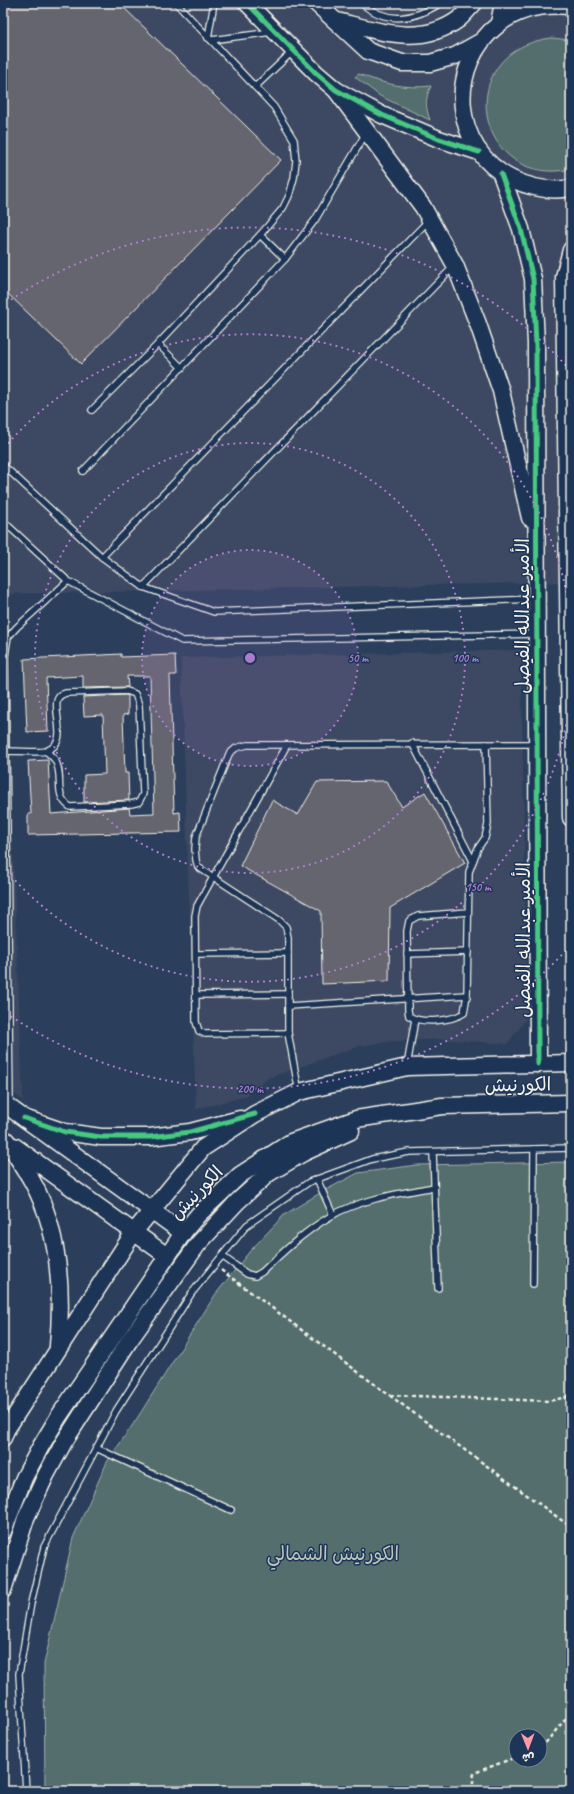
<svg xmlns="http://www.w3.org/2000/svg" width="574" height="1794" viewBox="0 0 574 1794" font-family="Caveat,'Playpen Sans Arabic',sans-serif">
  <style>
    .built { fill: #3c4a62; fill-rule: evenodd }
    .green { fill: #526e6c; stroke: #a3b0aa; fill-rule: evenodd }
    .building { fill: #65656f; stroke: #f4f1e8 }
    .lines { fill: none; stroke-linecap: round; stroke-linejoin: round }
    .lane-casing { stroke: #f4f1e8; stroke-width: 8 }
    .secondary-casing { stroke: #f4f1e8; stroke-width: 19 }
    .path { stroke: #f4f1e8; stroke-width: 2.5; stroke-dasharray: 4 3; stroke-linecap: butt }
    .lane { stroke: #1d3557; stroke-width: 5.5 }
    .secondary { stroke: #1d3557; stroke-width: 16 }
    .cycleway-casing { stroke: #1d3557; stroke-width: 8 }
    .cycleway { stroke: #46c982; stroke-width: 5 }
    .ring { fill: none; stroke: #ab7bcf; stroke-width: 2; stroke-dasharray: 2 4 }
    .labels { text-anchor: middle; stroke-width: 3; stroke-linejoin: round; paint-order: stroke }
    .street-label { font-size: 19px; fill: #f4f1e8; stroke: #1d3557 }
    .park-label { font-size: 19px; fill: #bbc3bd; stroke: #1d3557 }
    .centre { fill: #ab7bcf; stroke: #1d3557; stroke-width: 2 }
    .ring-label { font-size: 12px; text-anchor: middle; font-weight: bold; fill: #ab7bcf; stroke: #1d3557; stroke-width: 3; stroke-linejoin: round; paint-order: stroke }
  </style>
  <rect width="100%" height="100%" fill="#2b3f5c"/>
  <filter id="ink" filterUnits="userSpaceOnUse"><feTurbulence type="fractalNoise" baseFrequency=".025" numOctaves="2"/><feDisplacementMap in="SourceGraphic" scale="8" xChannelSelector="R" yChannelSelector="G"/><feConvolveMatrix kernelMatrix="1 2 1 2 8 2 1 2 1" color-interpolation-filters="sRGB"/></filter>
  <g filter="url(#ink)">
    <g class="built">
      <path d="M3,3H571V582L3,594Z"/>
      <path d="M3,608L23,1100L3,1086Z"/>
      <path d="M521,650L527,1018L507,1044L443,1039L394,1041L359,1046L268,1078L246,1096L196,1109L181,658ZM386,781L402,807L425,792L465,863L390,908L389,981L322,984L321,911L240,866L272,800L298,815L317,782Z"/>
    </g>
    <g class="green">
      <path d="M551,38L571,40V169C476,190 449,51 551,38Z"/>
      <path d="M359,74C383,84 405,89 431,86C425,99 425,106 430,120L380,96L355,77Z"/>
      <path d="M571,1162V1791H45L44,1664L73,1538L107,1462L136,1420L215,1295L250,1251L284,1215L320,1193L358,1173L417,1165ZM516,1736H540V1760H516Z"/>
    </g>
    <g class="building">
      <path d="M3,3H119L281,160L81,364L3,289Z"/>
      <path d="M121,654V657L175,655L176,675H170L174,813L180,812L181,832L28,835V814H31L28,761L48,760L51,814L129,808L130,814L154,813L150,676H127L128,687L83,688V676L46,678L48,731L27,732L24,659Z"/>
      <path d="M126,695L128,696V714L123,715L125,773H128L129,800L84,802V775L105,774L103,715L84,716L83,697Z"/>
      <path d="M386,781L402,807L425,792L465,863L390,908L389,981L322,984L321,911L240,866L272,800L298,815L317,782Z"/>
    </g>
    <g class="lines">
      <g class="lane-casing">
        <g id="lane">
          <path d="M361,3C388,25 413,20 441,3"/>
          <path d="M208,38L214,3"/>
          <path d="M211,40L272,32"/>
          <path d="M255,87L292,52"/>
          <path d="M260,235L285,259"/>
          <path d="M158,344L182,368"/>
          <path d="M92,410L158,344L260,235L283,208L289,196L294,178L296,161L294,140L274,107L176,3"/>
          <path d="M3,465L102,557L143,587L214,612L535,599"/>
          <path d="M83,471L285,259L315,220L366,133"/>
          <path d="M3,521L68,581L182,641L536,634"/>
          <path d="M102,557L428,221"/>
          <path d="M143,587L453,267"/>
          <path d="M412,743L473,861"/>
          <path d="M287,745L197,906L195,916L196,1022L199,1031L205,1034L288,1033"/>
          <path d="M6,751C15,751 39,753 46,751C69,743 54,717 57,701C58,696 62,694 66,693L127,691L135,694L139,705L143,794L139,802L131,804L70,807C52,794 65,777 55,760C53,757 49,754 46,751"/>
          <path d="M468,912L418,916L409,921L407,931L408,1010L409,1016C421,1024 452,1021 464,1013L467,995L469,872L478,848L485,838L488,824L486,744"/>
          <path d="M196,954L288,953"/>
          <path d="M407,954L468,952"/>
          <path d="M196,995L288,994"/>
          <path d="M288,1006L467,995"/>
          <path d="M407,1066L415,1019"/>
          <path d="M299,1092L288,1033V938L286,927L279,920L198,867L196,860L195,849L196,837L229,754L236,748L247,745L536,744"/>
          <path d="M10,1104L5,656L8,637L17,627L68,581"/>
          <path d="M433,1152L438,1288"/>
          <path d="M317,1179L333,1215"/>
          <path d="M222,1256L247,1274L255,1276L262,1272C284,1251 305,1231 331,1216C360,1199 402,1193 434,1187"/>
          <path d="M533,1284L534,1149"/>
          <path d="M96,1448L231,1510"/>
          <path d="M26,1791L19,1674L31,1603L44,1547L116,1411L191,1294L247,1225L309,1182L372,1159L409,1152L571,1148"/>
        </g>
      </g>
      <g class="secondary-casing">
        <g id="secondary">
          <path d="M247,3L316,73L336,90L382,115L439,139L479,152"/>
          <path d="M316,3L368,51L402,63H430L455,56L480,42"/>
          <path d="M571,6C546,4 519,8 499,24C446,65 451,149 512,179C531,188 550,192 571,188"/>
          <path d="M337,21C378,31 421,47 459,19C464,15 469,8 474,3"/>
          <path d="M499,23L503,3"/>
          <path d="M336,90L423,207L455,265L478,324L501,391L530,518"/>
          <path d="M501,174L521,229L533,279L536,344L538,1064"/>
          <path d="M571,250L564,277L571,818"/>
          <path d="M3,1103L183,1233"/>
          <path d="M24,1118L65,1132L101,1137H150L190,1132L240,1119"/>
          <path d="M6,1140C15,1154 24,1167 32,1181C60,1231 63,1290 58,1346"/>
          <path d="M14,1146L167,1256"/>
          <path d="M3,1438L6,1430L134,1232L203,1148L255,1114L299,1092L407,1067L571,1063"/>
          <path d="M3,1531L24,1478L41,1446L59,1416L183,1233L198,1215L240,1175L291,1142L356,1119L442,1106L571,1103"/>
          <path d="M3,1590L26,1518L46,1475L64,1442L129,1341L198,1244L237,1202L269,1173L303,1153L351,1131"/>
        </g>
      </g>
      <g class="path">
        <path d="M221,1270L389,1395L571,1527"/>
        <path d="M390,1395L549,1401L571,1396"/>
        <path d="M540,1747L543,1746L571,1712"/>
        <path d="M472,1791L474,1773L516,1757"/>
      </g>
      <use href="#lane" class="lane"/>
      <use href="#secondary" class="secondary"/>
      <g class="cycleway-casing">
        <g id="cycleway">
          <path d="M247,3L316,73L336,90L382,115L439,139L479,152"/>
          <path d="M501,174L521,229L533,279L536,344L538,1064"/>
          <path d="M24,1118L65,1132L101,1137H150L190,1132L255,1114"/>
        </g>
      </g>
      <use href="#cycleway" class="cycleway"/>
    </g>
  </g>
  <circle cx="250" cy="658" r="108" fill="#ab7bcf" fill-opacity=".12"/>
  <g class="ring">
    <circle cx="250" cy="658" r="108"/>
    <circle cx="250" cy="658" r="215"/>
    <path d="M571 695A323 323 0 0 1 4 868M4 448A323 323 0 0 1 571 621"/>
    <path d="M570 946A431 431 0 0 1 6 1013M6 303A431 431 0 0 1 570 370"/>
  </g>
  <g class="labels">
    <g class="street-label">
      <text transform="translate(522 616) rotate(-90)" y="7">الأمير عبدالله الفيصل</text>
      <text transform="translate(523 940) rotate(-90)" y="7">الأمير عبدالله الفيصل</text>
      <text transform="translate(518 1084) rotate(-1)" y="7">الكورنيش</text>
      <text transform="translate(196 1192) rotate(-46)" y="7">الكورنيش</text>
    </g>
    <g class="park-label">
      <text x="333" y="1560">الكورنيش الشمالي</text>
    </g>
  </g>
  <circle cx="250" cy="658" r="6" class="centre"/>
  <g class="ring-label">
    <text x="358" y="662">50 m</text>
    <text x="465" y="662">100 m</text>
    <text x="478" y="891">150 m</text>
    <text x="250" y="1093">200 m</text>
  </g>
  <rect width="574" height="1794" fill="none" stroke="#1d3557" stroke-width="16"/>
  <rect x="8" y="8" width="558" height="1778" fill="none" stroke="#f4f1e8" stroke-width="1.5" filter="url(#ink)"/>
  <g transform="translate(528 1748) rotate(179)"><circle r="19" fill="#1d3557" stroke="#738091"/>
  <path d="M0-3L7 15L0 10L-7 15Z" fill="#ff9aa2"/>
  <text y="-6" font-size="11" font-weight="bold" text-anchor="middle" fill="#f4f1e8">ش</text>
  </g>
</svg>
